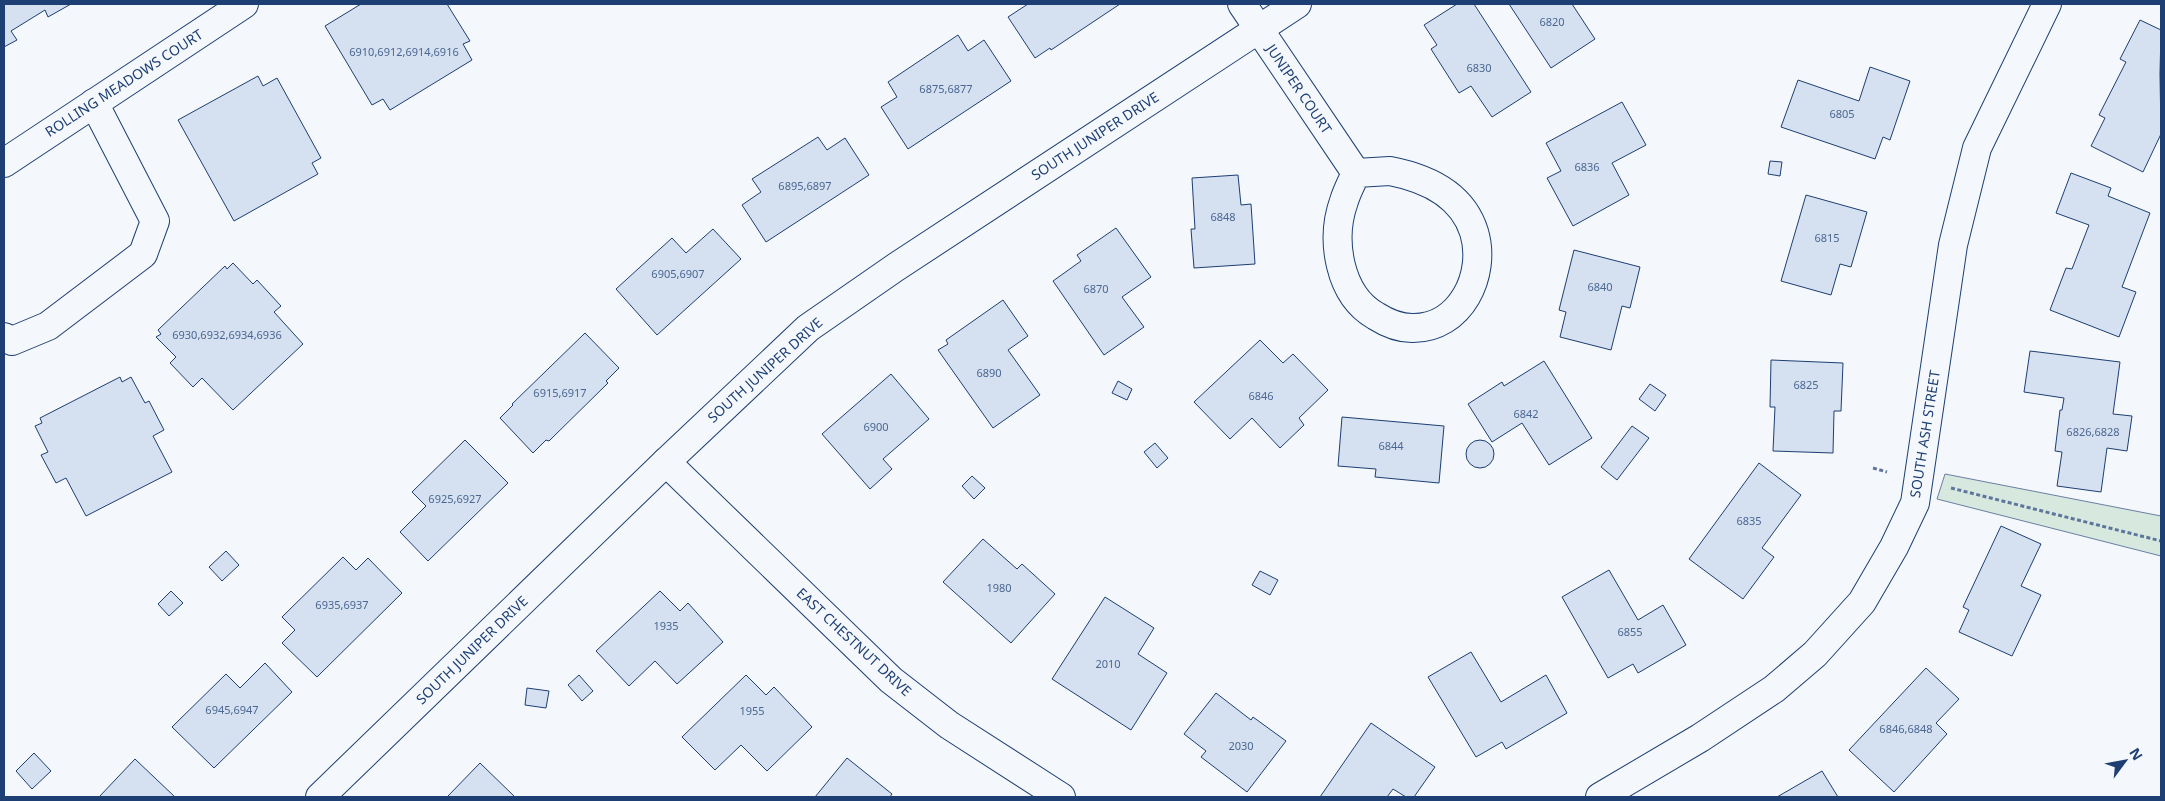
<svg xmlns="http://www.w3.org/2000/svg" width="2165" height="801" viewBox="0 0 2165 801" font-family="'Noto Sans',sans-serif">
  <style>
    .green { fill: #d7e8df; stroke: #687fa3 }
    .building { fill: #d5e0f0; stroke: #1d3f73 }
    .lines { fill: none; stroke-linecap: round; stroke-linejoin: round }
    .minor-casing { stroke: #1d3f73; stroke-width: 30 }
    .path { stroke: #5e769c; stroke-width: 3; stroke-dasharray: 4 2.5; stroke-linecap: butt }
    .minor { stroke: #f4f7fb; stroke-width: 28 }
    .labels { text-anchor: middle; stroke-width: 4; stroke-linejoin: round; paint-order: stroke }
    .number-label { font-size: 11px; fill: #4b6792 }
    .street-label { font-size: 14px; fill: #1d3f73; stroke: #f4f7fb }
  </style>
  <rect width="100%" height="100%" fill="#f4f7fb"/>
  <path class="green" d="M1945,474L2161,516V556L1937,499Z"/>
  <g class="building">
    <path d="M4,4H71L48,17L45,10L11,31L17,40L4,47Z"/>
    <path d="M361,4H447L470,41L463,44L472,60L390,110L383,99L372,105L325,26Z"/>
    <path d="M1028,4H1120L1051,50L1050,48L1035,58L1008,17Z"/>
    <path d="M1457,4H1474L1531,92L1492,117L1471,86L1459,93L1431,49L1437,45L1424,25Z"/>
    <path d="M1509,4H1572L1595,39L1551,68Z"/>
    <path d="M2140,20L2161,30L2160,74L2161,134L2143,172L2091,146L2105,118L2099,115L2126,62L2120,59Z"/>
    <path d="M958,35L968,51L984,40L1011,81L908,149L881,107L897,97L888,82Z"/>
    <path d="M1870,67L1910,81L1890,140L1883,137L1875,159L1781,127L1798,80L1859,101Z"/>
    <path d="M258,76L263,86L277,78L321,158L312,163L318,174L234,221L178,120Z"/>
    <path d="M1622,102L1646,145L1612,163L1629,195L1573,226L1547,178L1561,171L1546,143Z"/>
    <path d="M818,137L827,150L845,138L869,175L766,242L742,205L761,192L752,179Z"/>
    <path d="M1770,161L1782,162L1780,176L1768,174Z"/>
    <path d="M2071,173L2111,188L2108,196L2150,213L2122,287L2136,292L2119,337L2050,310L2066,268L2072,269L2089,225L2056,213Z"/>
    <path d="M1238,175L1241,205L1251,204L1255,264L1194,268L1191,229H1195L1192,178Z"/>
    <path d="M1806,195L1867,212L1851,267L1840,264L1831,295L1781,281Z"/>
    <path d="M1116,228L1151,277L1122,297L1144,327L1104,355L1053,281L1081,261L1077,255Z"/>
    <path d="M713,229L741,259L657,335L616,289L672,238L686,253Z"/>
    <path d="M1574,250L1640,267L1630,308L1622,306L1611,350L1560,337L1566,312L1559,310Z"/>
    <path d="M233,263L253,284L257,280L281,306L274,312L303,344L233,410L202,378L193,387L170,363L176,357L156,337L161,334L158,330L225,266L227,269Z"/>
    <path d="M1003,300L1028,336L1008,350L1040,395L993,428L938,350L948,344L946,340Z"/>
    <path d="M585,333L619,368L606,381L608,383L549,441L546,440L533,453L500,418L513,405L512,404Z"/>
    <path d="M1260,340L1283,363L1293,354L1328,390L1299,418L1304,425L1280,448L1252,418L1230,439L1194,402Z"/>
    <path d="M2030,351L2120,362L2113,414L2132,416L2127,451L2107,448L2101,492L2057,486L2062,452L2055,451L2060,410H2062L2064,398L2024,392Z"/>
    <path d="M1771,360L1843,363L1841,411H1834L1833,453L1773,451L1775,407H1770Z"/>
    <path d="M1544,361L1592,438L1549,465L1522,423L1492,442L1468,404L1502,382L1504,386Z"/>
    <path d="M891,374L929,419L883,459L892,469L870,489L822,434Z"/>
    <path d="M120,377L122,382L131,377L145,403L149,401L164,430L153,436L172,472L86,516L66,478L56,483L41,455L48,452L35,426L42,423L40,418Z"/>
    <path d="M1118,381L1132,389L1127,400L1112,393Z"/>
    <path d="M1650,384L1666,395L1655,411L1639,399Z"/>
    <path d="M1342,417L1444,426L1439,483L1375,477L1376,469L1338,466Z"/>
    <path d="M1632,426L1649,438L1617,480L1601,467Z"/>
    <path d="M465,440L508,483L428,561L400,532L426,506L412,492Z"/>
    <circle cx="1480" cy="454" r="14"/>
    <path d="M1155,443L1168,458L1157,468L1144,452Z"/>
    <path d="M1759,463L1801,495L1762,548L1774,557L1743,599L1689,559Z"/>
    <path d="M972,476L985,488L974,499L962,486Z"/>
    <path d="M2001,526L2041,544L2021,586L2041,595L2012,656L1959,632L1969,610L1963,607Z"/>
    <path d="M983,539L1017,569L1022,564L1055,594L1011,643L943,582Z"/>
    <path d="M226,551L239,565L222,581L209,567Z"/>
    <path d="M343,557L356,570L368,558L402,593L317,677L282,643L295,630L282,617Z"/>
    <path d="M1609,570L1638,620L1663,605L1686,645L1638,673L1633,664L1608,678L1562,597Z"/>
    <path d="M1260,571L1278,580L1270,595L1252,585Z"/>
    <path d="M171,591L183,603L169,616L158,604Z"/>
    <path d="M660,591L680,611L688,603L723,642L677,684L655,661L629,686L596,651Z"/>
    <path d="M1105,597L1154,628L1138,654L1167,673L1131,730L1052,679Z"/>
    <path d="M1471,652L1501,702L1546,675L1567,713L1506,749L1502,742L1476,757L1428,677Z"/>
    <path d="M265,663L292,692L214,768L172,727L226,674L240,688Z"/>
    <path d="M1926,668L1959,699L1936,723L1947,734L1894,792L1849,750Z"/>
    <path d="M579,675L593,691L582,701L568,685Z"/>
    <path d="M746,675L766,695L774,687L812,727L767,771L741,745L715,770L682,737Z"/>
    <path d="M527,688L549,691L546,708L525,705Z"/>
    <path d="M1216,693L1251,720L1253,717L1286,741L1247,792L1201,757L1206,751L1184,734Z"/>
    <path d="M1371,723L1435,767L1414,797H1406L1393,789L1387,797H1320Z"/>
    <path d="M34,753L51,771L32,789L16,771Z"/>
    <path d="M847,758L892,794L890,797H815Z"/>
    <path d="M135,759L175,797H99Z"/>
    <path d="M480,763L515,797H447Z"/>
    <path d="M1822,771L1838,797H1777Z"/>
  </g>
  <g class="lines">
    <g class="minor-casing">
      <g id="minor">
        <path d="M1242,4L1356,173"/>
        <path d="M4,163L244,4"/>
        <path d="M1390,171C1426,178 1462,194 1474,232C1487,274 1461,329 1412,328C1400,328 1387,323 1376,316C1339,295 1330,240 1344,201C1347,191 1352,182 1356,173Z"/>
        <path d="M4,337L12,341L48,326L143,254L155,221L94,103"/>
        <path d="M666,462L891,680L949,725L1061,797"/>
        <path d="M320,797L666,462L808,328L896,267L1297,4"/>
        <path d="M1600,797L1700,738L1774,689L1815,654L1862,602L1894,547L1915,503L1953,245L1977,148L2047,4"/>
      </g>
    </g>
    <g class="path">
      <path d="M1873,468L1887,472"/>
      <path d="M1951,488L2161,541"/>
    </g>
    <use href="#minor" class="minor"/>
  </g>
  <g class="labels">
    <g class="number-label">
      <text x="1552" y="26">6820</text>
      <text x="404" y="56">6910,6912,6914,6916</text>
      <text x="1479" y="72">6830</text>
      <text x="946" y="93">6875,6877</text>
      <text x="1842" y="118">6805</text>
      <text x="1587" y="171">6836</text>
      <text x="805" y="190">6895,6897</text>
      <text x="1223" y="221">6848</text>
      <text x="1827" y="242">6815</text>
      <text x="678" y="278">6905,6907</text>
      <text x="1600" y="291">6840</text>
      <text x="1096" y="293">6870</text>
      <text x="227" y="339">6930,6932,6934,6936</text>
      <text x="989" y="377">6890</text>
      <text x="1806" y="389">6825</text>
      <text x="560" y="397">6915,6917</text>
      <text x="1261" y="400">6846</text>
      <text x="1526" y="418">6842</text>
      <text x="876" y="431">6900</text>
      <text x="2093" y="436">6826,6828</text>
      <text x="1391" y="450">6844</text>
      <text x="455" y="503">6925,6927</text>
      <text x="1749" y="525">6835</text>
      <text x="999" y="592">1980</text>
      <text x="342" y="609">6935,6937</text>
      <text x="666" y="630">1935</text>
      <text x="1630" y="636">6855</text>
      <text x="1108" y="668">2010</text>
      <text x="232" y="714">6945,6947</text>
      <text x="752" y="715">1955</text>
      <text x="1906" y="733">6846,6848</text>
      <text x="1241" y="750">2030</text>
    </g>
    <g class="street-label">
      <text transform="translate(124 83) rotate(-33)" y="5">ROLLING MEADOWS COURT</text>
      <text transform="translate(1299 89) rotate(56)" y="5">JUNIPER COURT</text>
      <text transform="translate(1095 136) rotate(-33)" y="5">SOUTH JUNIPER DRIVE</text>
      <text transform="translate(765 370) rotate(-42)" y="5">SOUTH JUNIPER DRIVE</text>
      <text transform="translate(1925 434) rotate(-81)" y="5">SOUTH ASH STREET</text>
      <text transform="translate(854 642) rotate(43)" y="5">EAST CHESTNUT DRIVE</text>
      <text transform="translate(472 650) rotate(-44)" y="5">SOUTH JUNIPER DRIVE</text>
    </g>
  </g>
  <rect width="2165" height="801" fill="none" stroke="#1d3f73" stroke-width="10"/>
  <g transform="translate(2125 761) rotate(58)" stroke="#f4f7fb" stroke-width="4" paint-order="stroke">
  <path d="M0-4L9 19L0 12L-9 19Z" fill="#1d3f73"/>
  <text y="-8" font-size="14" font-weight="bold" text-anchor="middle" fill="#1d3f73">N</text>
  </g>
</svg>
